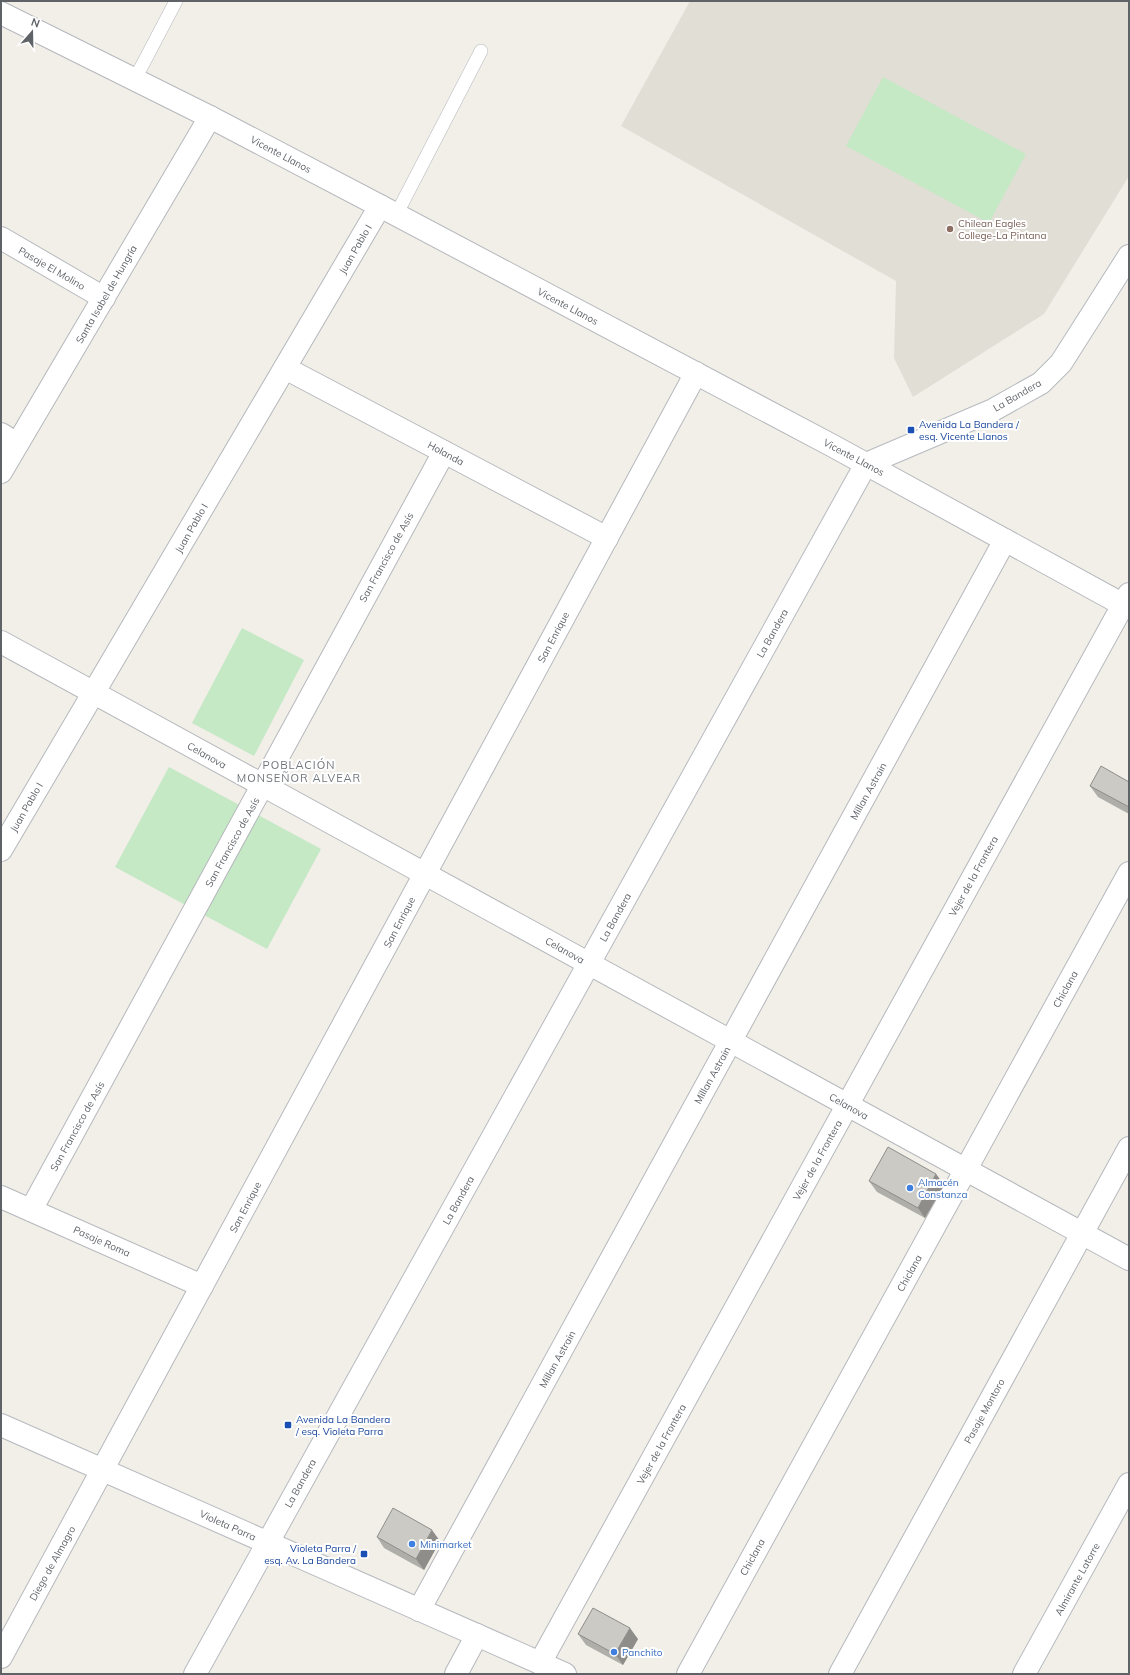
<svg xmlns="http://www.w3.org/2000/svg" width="1130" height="1675" viewBox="0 0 1130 1675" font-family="Mulish,sans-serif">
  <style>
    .education { fill: #e1ded6 }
    .green { fill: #c5e8c5 }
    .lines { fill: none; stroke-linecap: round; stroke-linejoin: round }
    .lane-casing { stroke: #b5b8bc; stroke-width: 14 }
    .street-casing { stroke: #b5b8bc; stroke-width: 24 }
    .secondary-casing { stroke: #b6babf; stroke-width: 24 }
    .lane { stroke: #fff; stroke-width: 13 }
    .street { stroke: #fff; stroke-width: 22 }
    .secondary { stroke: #fff; stroke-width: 22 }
    .wall { fill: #afaea9 }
    .shaded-wall { fill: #8f8d8a }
    .building { fill: #cccac5; stroke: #8f8d8a }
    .education-dot { fill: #8d6e63; stroke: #fff; stroke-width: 1.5 }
    .transit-dot { fill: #1a4fb4; stroke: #fff; stroke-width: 1.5 }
    .shop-dot { fill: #3f7fe0; stroke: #fff; stroke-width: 1.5 }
    .labels { text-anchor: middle; stroke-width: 4; stroke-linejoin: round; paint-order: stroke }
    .street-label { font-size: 10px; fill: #5f6368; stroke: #fff }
    .education-label { font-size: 10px; fill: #785e54; stroke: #fff; text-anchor: start }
    .transit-label { font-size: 10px; fill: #164399; stroke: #fff; text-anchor: start }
    .shop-label { font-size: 10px; fill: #366cbe; stroke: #fff; text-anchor: start }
    .neighbourhood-label { font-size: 11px; letter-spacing: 1px; fill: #70757a; stroke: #fff }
  </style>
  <rect width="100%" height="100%" fill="#f1efe8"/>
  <path class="education" d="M690,1H1129V176L1044,314L913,397L894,358L896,281L621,126Z"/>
  <g class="green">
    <path d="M883,77L1026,154L989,223L846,146Z"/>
    <path d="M242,628L304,660L254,756L192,723Z"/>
    <path d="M169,767L321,849L267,949L115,867Z"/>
  </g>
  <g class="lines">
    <g class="lane-casing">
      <g id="lane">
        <path d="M135,79L176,1"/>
        <path d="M396,215L481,51"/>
      </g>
    </g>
    <g class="street-casing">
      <g id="street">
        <path d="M1,13L210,117L380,206L833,446L1129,608"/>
        <path d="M1,238L104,298"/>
        <path d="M285,368L607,538"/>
        <path d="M1,434L17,444"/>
        <path d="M1,472L210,117"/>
        <path d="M1,642L1129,1259"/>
        <path d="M1,850L380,206"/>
        <path d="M1,1197L202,1286"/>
        <path d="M31,1210L444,452"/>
        <path d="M419,1610L1005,540"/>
        <path d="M1,1657L696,373"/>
        <path d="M540,1663L1129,594"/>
        <path d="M456,1674L477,1635"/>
        <path d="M688,1674L1129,873"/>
        <path d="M840,1674L1129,1148"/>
      </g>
    </g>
    <g class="secondary-casing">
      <g id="secondary">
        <path d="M1,1425L565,1674"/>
        <path d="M195,1674L866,464L993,410L1041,383L1061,363L1129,256"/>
        <path d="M1024,1674L1129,1484"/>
      </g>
    </g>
    <use href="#lane" class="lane"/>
    <use href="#street" class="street"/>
    <use href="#secondary" class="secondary"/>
  </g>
  <g class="wall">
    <path d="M1129,782V814L1098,797L1090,786Z"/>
    <path d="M936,1174L944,1185L925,1218L877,1192L869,1181Z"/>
    <path d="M377,1537L440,1541L424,1570L384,1548Z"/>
    <path d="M578,1634L638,1639L623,1665L586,1645Z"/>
  </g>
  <g class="shaded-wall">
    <path d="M936,1174L944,1185L925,1218L918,1208Z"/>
    <path d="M432,1530L440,1541L424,1570L416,1559Z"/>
    <path d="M630,1628L638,1639L623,1665L615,1654Z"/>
  </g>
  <g class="building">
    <path d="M1101,766L1129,782V807L1090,786Z"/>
    <path d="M888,1147L936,1174L918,1208L869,1181Z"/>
    <path d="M393,1508L432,1530L416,1559L377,1537Z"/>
    <path d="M593,1608L630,1628L615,1654L578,1634Z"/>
  </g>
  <circle class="education-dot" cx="950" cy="229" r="4"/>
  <g class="transit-dot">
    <rect x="907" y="426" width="8" height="8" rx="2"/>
    <rect x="284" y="1421" width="8" height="8" rx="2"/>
    <rect x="360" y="1550" width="8" height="8" rx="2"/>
  </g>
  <g class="shop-dot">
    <circle cx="910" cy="1188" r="4"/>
    <circle cx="412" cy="1544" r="4"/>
    <circle cx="614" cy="1652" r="4"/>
  </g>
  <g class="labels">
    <g class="street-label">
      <text transform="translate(281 154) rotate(28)" y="4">Vicente Llanos</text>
      <text transform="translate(355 249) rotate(-60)" y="4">Juan Pablo I</text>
      <text transform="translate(52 268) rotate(30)" y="4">Pasaje El Molino</text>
      <text transform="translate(106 294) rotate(-60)" y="4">Santa Isabel de Hungría</text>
      <text transform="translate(568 306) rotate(28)" y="4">Vicente Llanos</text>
      <text transform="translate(1017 395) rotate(-30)" y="4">La Bandera</text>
      <text transform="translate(446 453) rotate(28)" y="4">Holanda</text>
      <text transform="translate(854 457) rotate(28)" y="4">Vicente Llanos</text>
      <text transform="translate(191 528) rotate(-60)" y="4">Juan Pablo I</text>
      <text transform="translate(386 557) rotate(-61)" y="4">San Francisco de Asís</text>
      <text transform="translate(772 633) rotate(-61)" y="4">La Bandera</text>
      <text transform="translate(553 637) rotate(-62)" y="4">San Enrique</text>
      <text transform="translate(207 755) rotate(29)" y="4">Celanova</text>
      <text transform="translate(868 791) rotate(-61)" y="4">Millan Astrain</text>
      <text transform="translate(26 807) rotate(-60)" y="4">Juan Pablo I</text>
      <text transform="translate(232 842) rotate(-61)" y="4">San Francisco de Asís</text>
      <text transform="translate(973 876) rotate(-61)" y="4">Vejer de la Frontera</text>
      <text transform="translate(615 917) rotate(-61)" y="4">La Bandera</text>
      <text transform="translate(399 922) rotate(-62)" y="4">San Enrique</text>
      <text transform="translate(565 950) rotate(29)" y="4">Celanova</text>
      <text transform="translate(1065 989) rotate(-61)" y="4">Chiclana</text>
      <text transform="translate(712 1075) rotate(-61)" y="4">Millan Astrain</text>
      <text transform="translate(849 1106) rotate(29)" y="4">Celanova</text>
      <text transform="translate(77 1126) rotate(-61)" y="4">San Francisco de Asís</text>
      <text transform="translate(817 1160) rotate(-61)" y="4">Vejer de la Frontera</text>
      <text transform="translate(458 1200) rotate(-61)" y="4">La Bandera</text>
      <text transform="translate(245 1207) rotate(-62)" y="4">San Enrique</text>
      <text transform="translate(102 1241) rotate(24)" y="4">Pasaje Roma</text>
      <text transform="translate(909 1273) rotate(-61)" y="4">Chiclana</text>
      <text transform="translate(557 1359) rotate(-61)" y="4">Millan Astrain</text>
      <text transform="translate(984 1411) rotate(-61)" y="4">Pasaje Montoro</text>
      <text transform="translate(661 1444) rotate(-61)" y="4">Vejer de la Frontera</text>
      <text transform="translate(300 1483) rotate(-61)" y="4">La Bandera</text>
      <text transform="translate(228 1525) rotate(24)" y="4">Violeta Parra</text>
      <text transform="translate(752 1557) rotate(-61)" y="4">Chiclana</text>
      <text transform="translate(52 1563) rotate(-61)" y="4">Diego de Almagro</text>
      <text transform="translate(1077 1579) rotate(-61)" y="4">Almirante Latorre</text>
    </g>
    <g class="education-label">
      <text x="958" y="227">Chilean Eagles<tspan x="958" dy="12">College-La Pintana</tspan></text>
    </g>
    <g class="transit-label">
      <text x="919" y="428">Avenida La Bandera /<tspan x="919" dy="12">esq. Vicente Llanos</tspan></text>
      <text x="296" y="1423">Avenida La Bandera<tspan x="296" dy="12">/ esq. Violeta Parra</tspan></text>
      <text x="356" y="1552" text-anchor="end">Violeta Parra /<tspan x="356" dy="12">esq. Av. La Bandera</tspan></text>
    </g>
    <g class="shop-label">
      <text x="918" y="1186">Almacén<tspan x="918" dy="12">Constanza</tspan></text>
      <text x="420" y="1548">Minimarket</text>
      <text x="622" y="1656">Panchito</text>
    </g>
    <g class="neighbourhood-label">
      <text x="299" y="769">POBLACIÓN<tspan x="299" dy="13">MONSEÑOR ALVEAR</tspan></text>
    </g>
  </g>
  <rect width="1130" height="1675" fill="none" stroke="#5f6368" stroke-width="4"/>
  <g transform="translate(32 32) rotate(20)" stroke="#ffffff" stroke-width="3" paint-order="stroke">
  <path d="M0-3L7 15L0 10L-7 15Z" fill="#5f6368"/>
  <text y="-6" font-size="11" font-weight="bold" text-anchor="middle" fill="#5f6368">N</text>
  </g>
</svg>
